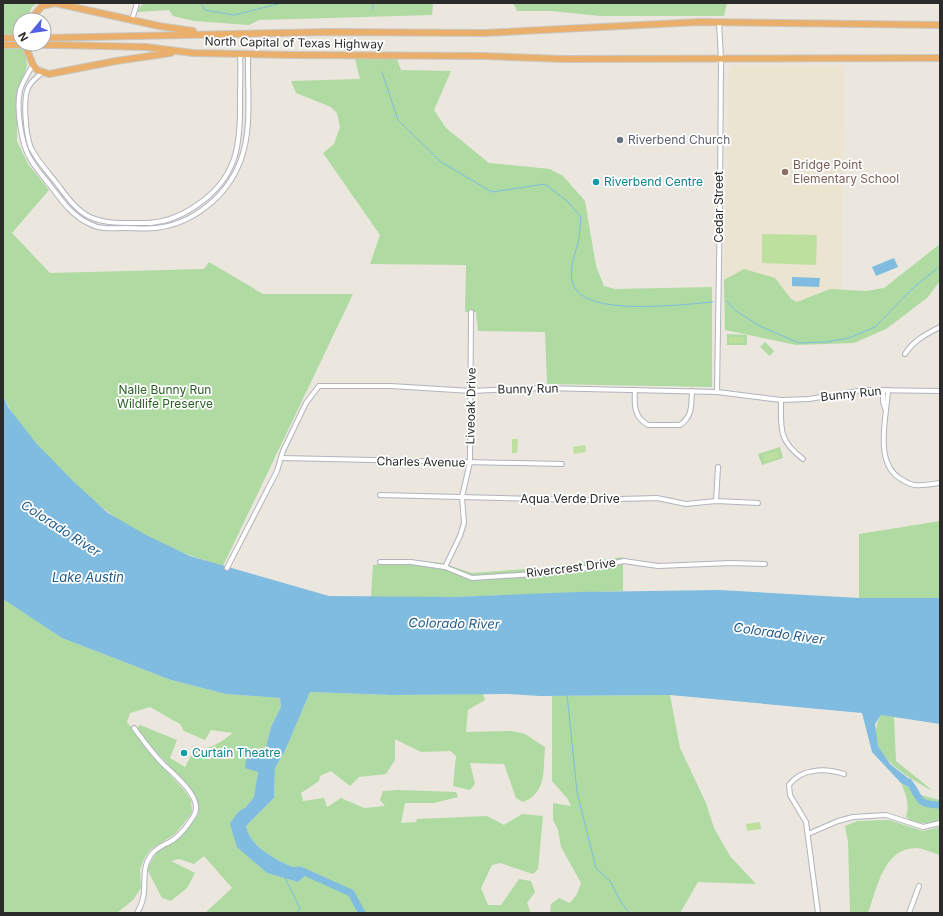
<svg xmlns="http://www.w3.org/2000/svg" width="943" height="916" viewBox="0 0 943 916" font-family="Inter,sans-serif">
  <style>
    .education { fill: #eae4d0 }
    .green { fill: #afdaa2 }
    .pitch { fill: #bee09f }
    .water { fill: #7fbce0 }
    .lines { fill: none; stroke-linecap: round; stroke-linejoin: round }
    .stream { stroke: #7fbce0; stroke-width: 1 }
    .river { stroke: #7fbce0; stroke-width: 7 }
    .minor-casing { stroke: #b2b3bd; stroke-width: 6 }
    .highway-casing { stroke: #c8c8c8; stroke-width: 8 }
    .minor { stroke: #fff; stroke-width: 4 }
    .highway { stroke: #eaaf6a; stroke-width: 6 }
    .highway-bridge-casing { stroke: #c8c8c8; stroke-width: 8; stroke-linecap: butt }
    .highway-bridge { stroke: #eaaf6a; stroke-width: 6 }
    .worship-dot { fill: #6b7280; stroke: #fff; stroke-width: 1.5 }
    .education-dot { fill: #8d6e63; stroke: #fff; stroke-width: 1.5 }
    .culture-dot { fill: #0f9aa8; stroke: #fff; stroke-width: 1.5 }
    .labels { text-anchor: middle; stroke-width: 3.5; stroke-linejoin: round; paint-order: stroke }
    .street-label { font-size: 12px; fill: #2b2b2b; stroke: #fff }
    .worship-label { font-size: 12px; fill: #5b616d; stroke: #fff; text-anchor: start }
    .education-label { font-size: 12px; fill: #785e54; stroke: #fff; text-anchor: start }
    .culture-label { font-size: 12px; fill: #0d838f; stroke: #fff; text-anchor: start }
    .park-label { font-size: 12px; fill: #295f23; stroke: #fff }
    .water-label { font-size: 13px; font-style: italic; fill: #1e5a8b; stroke: #fff }
  </style>
  <rect width="100%" height="100%" fill="#ebe7de"/>
  <path class="education" d="M729,65H844L842,290L797,302L724,280Z"/>
  <g class="green">
    <path d="M3,3H38L32,7L26,20H20V44H24L27,66L17,97V141L28,164L49,190L12,233L50,273L204,269L209,262L263,294H353L223,566C183,554 141,538 108,512C87,496 68,477 50,458C32,439 13,419 3,395Z"/>
    <path d="M144,3H433L432,15L259,20L249,25L194,21L173,16L169,10L137,12L139,8Z"/>
    <path d="M513,3H727L724,16H600L552,11H517Z"/>
    <path d="M355,59H397L401,70L451,71L434,110L446,128L489,163L550,169L563,176L585,201L596,266L604,286L615,289L712,287V387L547,384L545,332L478,331L476,312H465L466,265L370,264L380,235L323,153L334,144L340,127L337,113L331,107L296,93L291,81L360,79Z"/>
    <path d="M940,244V281L927,298L886,329L854,343L796,345L725,330L724,280L744,269L775,278L791,299L797,302L830,289L866,291L884,288Z"/>
    <path d="M727,334L747,335V345H727Z"/>
    <path d="M765,342L774,351L770,356L760,347Z"/>
    <path d="M780,447L783,458L762,465L758,454Z"/>
    <path d="M940,521V598H859V534Z"/>
    <path d="M623,557V591L453,597H371L373,565L410,560L442,563L472,573L540,568Z"/>
    <path d="M3,599L62,638L171,680L226,694L280,698L281,707L271,727L264,754L247,752L258,771L256,788L254,797L246,807L238,812L259,865L267,873L298,882L307,874C286,863 252,853 246,826L274,798L275,768L285,751L310,692L392,695L483,694L485,700L468,710L466,732L512,731L525,734L545,747C543,770 547,793 523,802L516,798L504,764L470,763L475,784L470,790L453,786L456,756L450,751L421,752L395,739V760L386,774L359,777L350,786L331,771L320,776L319,781L301,793L303,801L324,798L327,807L341,798L364,808L385,806L380,800L383,791L398,790L456,792L458,797L434,803H405L401,823L416,822L417,819L487,816L504,825L522,814L543,816L538,869L533,874L500,863L492,865L481,888L488,905H501L519,879L531,881L535,892L527,903L531,913H205L232,888L204,856L194,864L179,859L171,861L195,873L187,888L171,901L162,898L147,869L158,850L176,840L198,815L199,808L188,785L147,743L137,728L140,725L177,740L170,758L185,767L194,750C213,748 218,744 233,733L211,730L205,740L184,731L180,724L150,707L130,713L127,722L155,759L183,789L191,800L192,813L175,834L151,849L145,857L140,869L141,888L133,900L117,913H3Z"/>
    <path d="M670,695L680,748L706,803L714,828L730,856L756,884L698,882L680,913H550L551,904L559,898L570,903L577,894L581,883L561,847L558,830L553,820V803L571,806L567,798L552,781V696Z"/>
    <path d="M881,715L894,717L896,761L933,791C906,777 860,751 881,715Z"/>
    <path d="M901,783L921,795L940,800V821C928,823 916,826 906,817C910,804 906,795 901,783Z"/>
    <path d="M889,820L923,831L940,827V855C933,853 923,848 916,848C883,848 877,889 868,913H850L848,842L845,826L857,821Z"/>
  </g>
  <g class="pitch">
    <path d="M762,234L817,235L816,265L762,263Z"/>
    <rect x="729" y="337" width="15" height="6"/>
    <path d="M512,439H518L517,453H512Z"/>
    <path d="M585,445L586,452L574,454L573,447Z"/>
    <path d="M777,451L779,457L765,462L763,455Z"/>
    <path d="M760,822L761,829L747,831L746,824Z"/>
  </g>
  <g class="water">
    <path d="M894,258L898,267L876,276L872,267Z"/>
    <path d="M792,277L820,278L819,287L792,286Z"/>
    <path d="M3,395L8,407L36,443L73,481L108,513L146,535L190,556L329,596L453,597L578,592L720,590L859,598H940V724L881,715L875,724L878,746L890,764L908,778L916,791L901,783L872,752L862,713L670,695L540,696L507,694L392,695L310,692L285,751L275,768L274,798L246,826C252,853 286,863 307,874L298,882L267,873L245,854L237,847L230,824L238,812L246,807L254,797L258,772L245,768L247,752L264,754L271,727L281,707L280,698L226,694L171,680L62,638L3,599Z"/>
  </g>
  <g class="lines">
    <g class="stream">
      <path d="M201,3L205,10L234,15L282,3"/>
      <path d="M373,9V3"/>
      <path d="M382,72L398,120L441,162L492,192L545,184L568,202L581,217C580,224 580,232 579,239C576,253 568,268 573,284C584,318 685,304 713,302"/>
      <path d="M727,301L736,311L760,326L799,343L826,342L849,338L875,327L913,288L940,266"/>
      <path d="M567,694L577,792L596,868L610,881L621,902L629,913"/>
      <path d="M285,878L300,908L297,913"/>
    </g>
    <g class="river">
      <path d="M909,782C921,798 916,805 940,805"/>
      <path d="M291,871L300,870L351,893L362,913"/>
    </g>
    <g class="minor-casing">
      <g id="minor">
        <path d="M132,20L137,3"/>
        <path d="M33,65C28,73 23,81 20,90C16,108 21,145 31,160C37,170 46,180 53,189C63,203 74,217 90,224C101,230 114,228 125,228C135,228 146,229 156,228C193,224 227,196 240,162C253,129 247,89 248,54"/>
        <path d="M42,73C38,76 32,81 29,86C22,98 26,136 31,148C38,162 49,173 58,185C67,197 76,210 90,217C106,224 123,223 140,223C161,224 180,217 197,205C237,178 241,145 240,99C240,84 241,69 240,54"/>
        <path d="M905,354C913,341 926,334 940,327"/>
        <path d="M635,390C634,405 634,417 648,425H680C693,416 691,405 692,391"/>
        <path d="M883,390V402L885,408"/>
        <path d="M888,390C887,416 873,463 901,479C906,482 910,485 915,485C924,486 932,484 940,483"/>
        <path d="M717,392L720,201L721,59L719,22"/>
        <path d="M781,400C781,429 778,440 803,459"/>
        <path d="M281,458L562,464"/>
        <path d="M380,495L582,500L657,498L686,504L716,501L758,503"/>
        <path d="M716,501L718,467"/>
        <path d="M380,562H411L445,567L472,578L535,574L595,567L624,561L658,566L731,563L765,564"/>
        <path d="M445,567L460,536L464,523L462,497L470,462L471,312"/>
        <path d="M227,568L277,471L283,451L306,403L319,386H391L471,391L542,388L717,392L781,400L809,399L865,390L940,391"/>
        <path d="M134,728C143,740 152,753 162,763C174,775 206,799 193,817C188,825 180,835 173,840C165,845 156,847 151,855C138,873 151,891 137,913"/>
        <path d="M808,834L838,821L853,817L886,815L923,827L940,823"/>
        <path d="M818,913L806,822L790,795L789,785C801,768 826,768 844,774"/>
        <path d="M909,913L919,886"/>
      </g>
    </g>
    <g class="highway-casing">
      <g id="highway">
        <path d="M30,20L42,6L55,3L159,26L193,31"/>
        <path d="M3,38H20"/>
        <path d="M44,38L330,32L484,33L700,22L940,25"/>
        <path d="M59,45L146,47L193,53L291,55L483,56L564,59L940,58"/>
        <path d="M27,50L33,65L37,70L49,74L116,61L171,53"/>
      </g>
    </g>
    <use href="#minor" class="minor"/>
    <use href="#highway" class="highway"/>
    <g class="highway-bridge-casing">
      <path id="highway-bridge" d="M3,45H59"/>
    </g>
    <use href="#highway-bridge" class="highway-bridge"/>
  </g>
  <circle class="worship-dot" cx="620" cy="140" r="4"/>
  <circle class="education-dot" cx="785" cy="172" r="4"/>
  <g class="culture-dot">
    <circle cx="596" cy="182" r="4"/>
    <circle cx="184" cy="753" r="4"/>
  </g>
  <g class="labels">
    <g class="street-label">
      <text transform="translate(294 43) rotate(1)" y="4">North Capital of Texas Highway</text>
      <text transform="translate(719 207) rotate(-90)" y="4">Cedar Street</text>
      <text transform="translate(528 389) rotate(-1)" y="4">Bunny Run</text>
      <text transform="translate(851 394) rotate(-6)" y="4">Bunny Run</text>
      <text transform="translate(471 406) rotate(-89)" y="4">Liveoak Drive</text>
      <text transform="translate(421 462) rotate(1)" y="4">Charles Avenue</text>
      <text x="570" y="503">Aqua Verde Drive</text>
      <text transform="translate(571 568) rotate(-7)" y="4">Rivercrest Drive</text>
    </g>
    <g class="worship-label">
      <text x="628" y="144">Riverbend Church</text>
    </g>
    <g class="education-label">
      <text x="793" y="169">Bridge Point<tspan x="793" dy="14">Elementary School</tspan></text>
    </g>
    <g class="culture-label">
      <text x="604" y="186">Riverbend Centre</text>
      <text x="192" y="757">Curtain Theatre</text>
    </g>
    <g class="park-label">
      <text x="165" y="394">Nalle Bunny Run<tspan x="165" dy="14">Wildlife Preserve</tspan></text>
    </g>
    <g class="water-label">
      <text transform="translate(61 528) rotate(33)" y="5">Colorado River</text>
      <text x="88" y="582">Lake Austin</text>
      <text transform="translate(454 623) rotate(1)" y="5">Colorado River</text>
      <text transform="translate(779 633) rotate(8)" y="5">Colorado River</text>
    </g>
  </g>
  <rect width="943" height="916" fill="none" stroke="#2b2b2b" stroke-width="8"/>
  <g transform="translate(32 32) rotate(241)"><circle r="19" fill="#ffffff" stroke="#aaaaaa"/>
  <path d="M0-3L7 15L0 10L-7 15Z" fill="#535fe3"/>
  <text y="-6" font-size="11" font-weight="bold" text-anchor="middle" fill="#2b2b2b">N</text>
  </g>
</svg>
